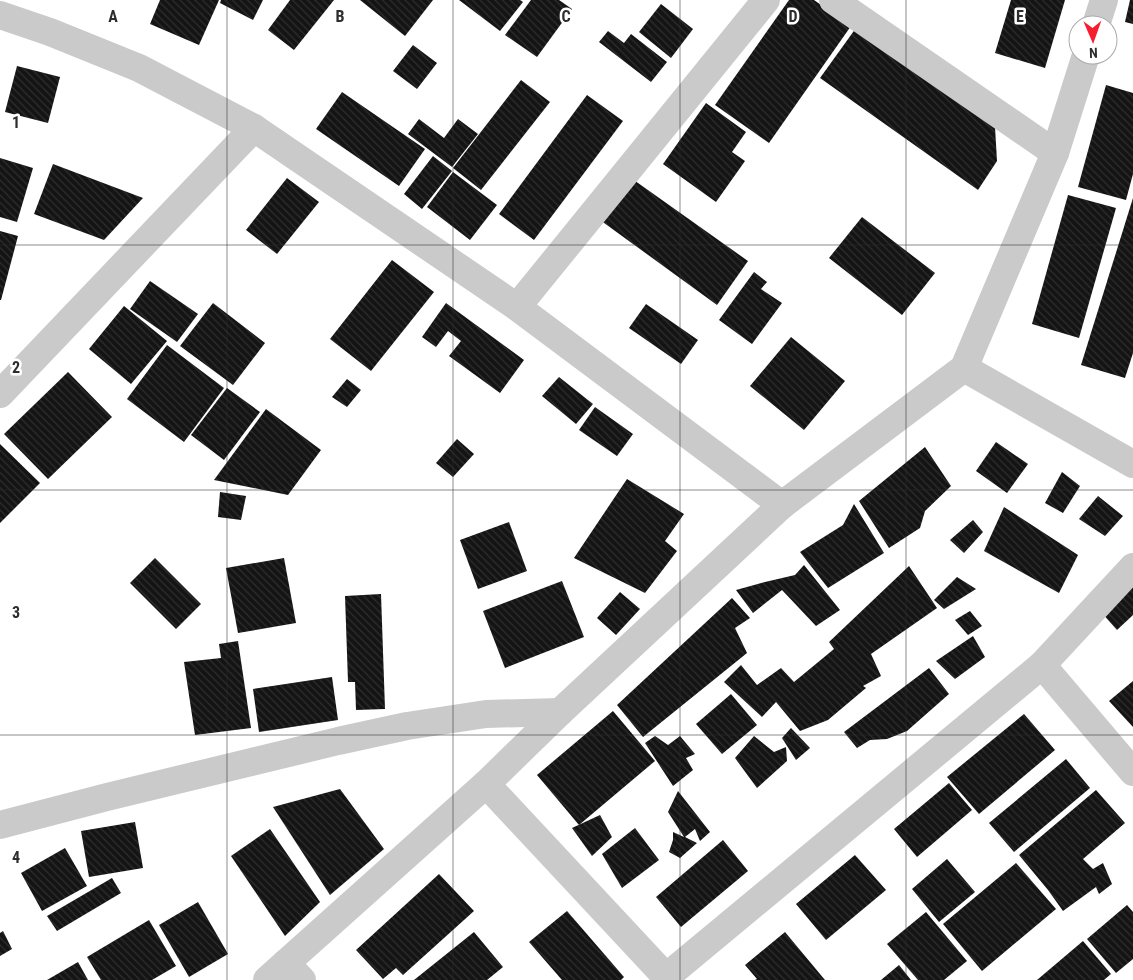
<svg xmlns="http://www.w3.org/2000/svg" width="1133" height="980" viewBox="0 0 1133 980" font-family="'Roboto Condensed',sans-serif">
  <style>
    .building { fill: url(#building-back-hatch) }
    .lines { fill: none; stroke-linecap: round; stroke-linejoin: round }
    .minor { stroke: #cacaca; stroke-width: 28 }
    .grid { fill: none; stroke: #2d2d2d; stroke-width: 1; stroke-opacity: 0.55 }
    .grid-label { font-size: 16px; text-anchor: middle; font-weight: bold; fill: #2d2d2d; stroke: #fff; stroke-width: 5; stroke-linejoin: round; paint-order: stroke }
  </style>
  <defs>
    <pattern id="building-back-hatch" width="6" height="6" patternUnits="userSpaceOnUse" patternTransform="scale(1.25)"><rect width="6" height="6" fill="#141414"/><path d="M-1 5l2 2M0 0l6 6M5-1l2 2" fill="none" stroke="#2e2e2e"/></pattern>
  </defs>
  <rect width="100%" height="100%" fill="#fff"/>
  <g class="building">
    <path d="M160,0H219L199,45L150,24Z"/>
    <path d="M221,0H263L253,20L220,3Z"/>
    <path d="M290,0H334L294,50L268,30Z"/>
    <path d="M360,0H433L405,36Z"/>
    <path d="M459,0H520L523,2L500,31Z"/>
    <path d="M531,0H559L572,9L537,57L505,35Z"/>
    <path d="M789,0H814L851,26L769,143L715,105Z"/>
    <path d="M1011,0H1065L1045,68L995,53Z"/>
    <path d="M1130,0H1133V24L1125,22Z"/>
    <path d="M661,4L693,29L671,58L639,32Z"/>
    <path d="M856,28L995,127L997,161L978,190L820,78Z"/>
    <path d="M608,31L624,43L631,34L667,62L651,82L599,42Z"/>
    <path d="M413,45L437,63L417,89L393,71Z"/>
    <path d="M17,66L60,77L48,123L5,112Z"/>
    <path d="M521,80L550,102L481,190L453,168Z"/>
    <path d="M1106,85L1133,93V174L1126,200L1078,187Z"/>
    <path d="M342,92L425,149L399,186L316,129Z"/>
    <path d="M587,95L623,121L534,240L499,214Z"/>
    <path d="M706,103L746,132L732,152L745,161L716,202L663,164Z"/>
    <path d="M419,119L444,138L458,119L478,134L452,167L408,134Z"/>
    <path d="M433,156L452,171L422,209L404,194Z"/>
    <path d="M0,158L33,168L17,222L0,217Z"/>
    <path d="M53,164L143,198L104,240L34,214Z"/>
    <path d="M453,172L497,205L470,240L427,207Z"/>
    <path d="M287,178L319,202L277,254L246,230Z"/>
    <path d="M631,178L748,261L717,305L600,220Z"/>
    <path d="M1068,195L1116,208L1079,338L1032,324Z"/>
    <path d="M1133,198V353L1125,378L1081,365Z"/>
    <path d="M862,217L935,273L902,315L829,258Z"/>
    <path d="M0,231L18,236L1,300H0Z"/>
    <path d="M392,260L434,292L371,371L330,339Z"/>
    <path d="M754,272L767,282L761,289L782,303L752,344L719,320Z"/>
    <path d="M150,281L198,314L177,342L130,309Z"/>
    <path d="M213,303L265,343L233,385L180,346Z"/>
    <path d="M446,303L524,360L500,393L449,356L461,341L448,331L436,347L422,337Z"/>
    <path d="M646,304L698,340L681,364L629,328Z"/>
    <path d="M124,306L167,341L131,384L89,349Z"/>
    <path d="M791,337L845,381L804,430L750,386Z"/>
    <path d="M167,345L224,388L184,442L127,399Z"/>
    <path d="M68,372L112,417L48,479L4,434Z"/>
    <path d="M559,377L593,404L576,424L542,396Z"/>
    <path d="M347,379L361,390L347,407L332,397Z"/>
    <path d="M227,388L260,412L224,460L191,435Z"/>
    <path d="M595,407L633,434L617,456L579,430Z"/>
    <path d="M266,409L321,450L288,495L214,480Z"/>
    <path d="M457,439L474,454L453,477L436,463Z"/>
    <path d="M996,442L1028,464L1007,493L976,471Z"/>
    <path d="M0,444L40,483L0,523Z"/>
    <path d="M925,447L951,486L925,511L920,528L889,548L859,501Z"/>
    <path d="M1062,472L1080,486L1063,513L1045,503Z"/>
    <path d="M627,479L684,514L665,541L677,551L645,593L574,558Z"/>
    <path d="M220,492L246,496L241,520L218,517Z"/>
    <path d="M1098,496L1123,516L1105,536L1079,519Z"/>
    <path d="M854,504L884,553L828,588L800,552L843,525Z"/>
    <path d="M1004,507L1078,555L1059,593L984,551Z"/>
    <path d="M973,520L983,532L964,553L950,540Z"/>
    <path d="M509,522L527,571L478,589L460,540Z"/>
    <path d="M155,558L201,604L176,629L130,583Z"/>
    <path d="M284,558L296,623L238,633L226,568Z"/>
    <path d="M804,565L840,610L816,626L782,590L753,613L736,590L765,582L795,575Z"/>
    <path d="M909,566L937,608L871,654L881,676L863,686L866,688L828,720L800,731L776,702L762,717L724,682L741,665L757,685L781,668L794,682L834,649L829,642Z"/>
    <path d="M957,577L976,589L944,609L934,600Z"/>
    <path d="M1133,577V615L1117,630L1101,612Z"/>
    <path d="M562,581L584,637L505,668L483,611Z"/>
    <path d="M620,592L640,609L616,635L597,618Z"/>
    <path d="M381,594L385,709L356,710L355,682H348L345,596Z"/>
    <path d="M732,598L750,618L735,628L747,653L643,737L617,705Z"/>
    <path d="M970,611L982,626L968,635L955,620Z"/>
    <path d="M973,636L985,657L955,679L936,661Z"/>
    <path d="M238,641L251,728L195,735L184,662L221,658L219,644Z"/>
    <path d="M929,668L949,694L907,731L887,739L870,740L857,748L844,732Z"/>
    <path d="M332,677L338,720L259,732L253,689Z"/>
    <path d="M1133,681V727L1109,701Z"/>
    <path d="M731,694L757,725L722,754L696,724Z"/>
    <path d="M613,711L655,761L579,825L537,775Z"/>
    <path d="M1024,714L1055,750L979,814L947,777Z"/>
    <path d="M791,728L810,748L796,760L782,738Z"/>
    <path d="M655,736L668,745L680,736L695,754L686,758L693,770L673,786L645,743Z"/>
    <path d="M754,736L774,752L786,747L787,761L757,788L735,758Z"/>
    <path d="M1066,759L1090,788L1014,852L989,823Z"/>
    <path d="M949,783L972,810L917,857L894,829Z"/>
    <path d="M340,789L384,849L330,895L273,807Z"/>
    <path d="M1096,790L1125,823L1083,859L1093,869L1103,863L1112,884L1099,894L1096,887L1063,911L1048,890L1019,855Z"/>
    <path d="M678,791L710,832L700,841L695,829L685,837L697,843L680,858L669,852L673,840V832L684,837L668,812Z"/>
    <path d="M600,815L612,837L592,856L572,828Z"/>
    <path d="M135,822L143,868L89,877L81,831Z"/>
    <path d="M635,828L659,860L622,888L602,854Z"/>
    <path d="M270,829L320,902L285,936L231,856Z"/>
    <path d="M723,840L748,871L681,927L656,897Z"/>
    <path d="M65,848L87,886L42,911L21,873Z"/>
    <path d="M855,855L886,890L826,940L796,904Z"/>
    <path d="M947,859L975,892L939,922L912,889Z"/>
    <path d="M1016,863L1056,909L982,971L943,924Z"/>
    <path d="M439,874L474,911L403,975L396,968L383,979L356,950Z"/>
    <path d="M112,878L121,893L57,931L47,916Z"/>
    <path d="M198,902L228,954L189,977L159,925Z"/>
    <path d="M1127,905L1133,912V959L1116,973L1087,939Z"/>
    <path d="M567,911L624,977L621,980H562L529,942Z"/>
    <path d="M926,912L967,961L944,980H918L887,944Z"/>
    <path d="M149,920L176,966L152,980H101L87,957Z"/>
    <path d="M3,931L12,949L0,956V933Z"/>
    <path d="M474,932L503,967L487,980H414Z"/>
    <path d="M785,932L825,980H755L757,979L745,965Z"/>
    <path d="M1083,941L1111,974L1104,980H1037Z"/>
    <path d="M78,962L88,980H47Z"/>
    <path d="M899,965L911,980H881Z"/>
  </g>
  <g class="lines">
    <g class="minor">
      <path d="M833,0L1055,153"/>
      <path d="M0,15L50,32L139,68L254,128L517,307L782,505"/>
      <path d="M1096,25L1104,0"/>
      <path d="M517,307L766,0"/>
      <path d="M964,368L1133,464"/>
      <path d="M0,394L254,128"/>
      <path d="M1042,665L1133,772"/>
      <path d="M486,784L669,980"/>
      <path d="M0,825L107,797L338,741L407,726L486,714L560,712"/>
      <path d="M286,963L302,980"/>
      <path d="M666,977L1042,665L1133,567"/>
      <path d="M267,980L486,784L560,712L782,505L964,368L1055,153L1086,55"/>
    </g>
  </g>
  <path class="grid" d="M227,0V980M453,0V980M680,0V980M906,0V980M0,245H1133M0,490H1133M0,735H1133"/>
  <g class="grid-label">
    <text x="113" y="22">A</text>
    <text x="340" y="22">B</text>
    <text x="566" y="22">C</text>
    <text x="793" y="22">D</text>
    <text x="1020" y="22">E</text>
    <text x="16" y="128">1</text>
    <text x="16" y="373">2</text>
    <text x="16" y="618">3</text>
    <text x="16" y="863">4</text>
  </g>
  <g transform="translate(1093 40) rotate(178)"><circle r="24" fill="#ffffff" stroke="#ababab"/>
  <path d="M0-4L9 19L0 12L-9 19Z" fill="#f51d2e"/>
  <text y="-8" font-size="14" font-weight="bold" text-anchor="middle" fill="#2d2d2d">N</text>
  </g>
</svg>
